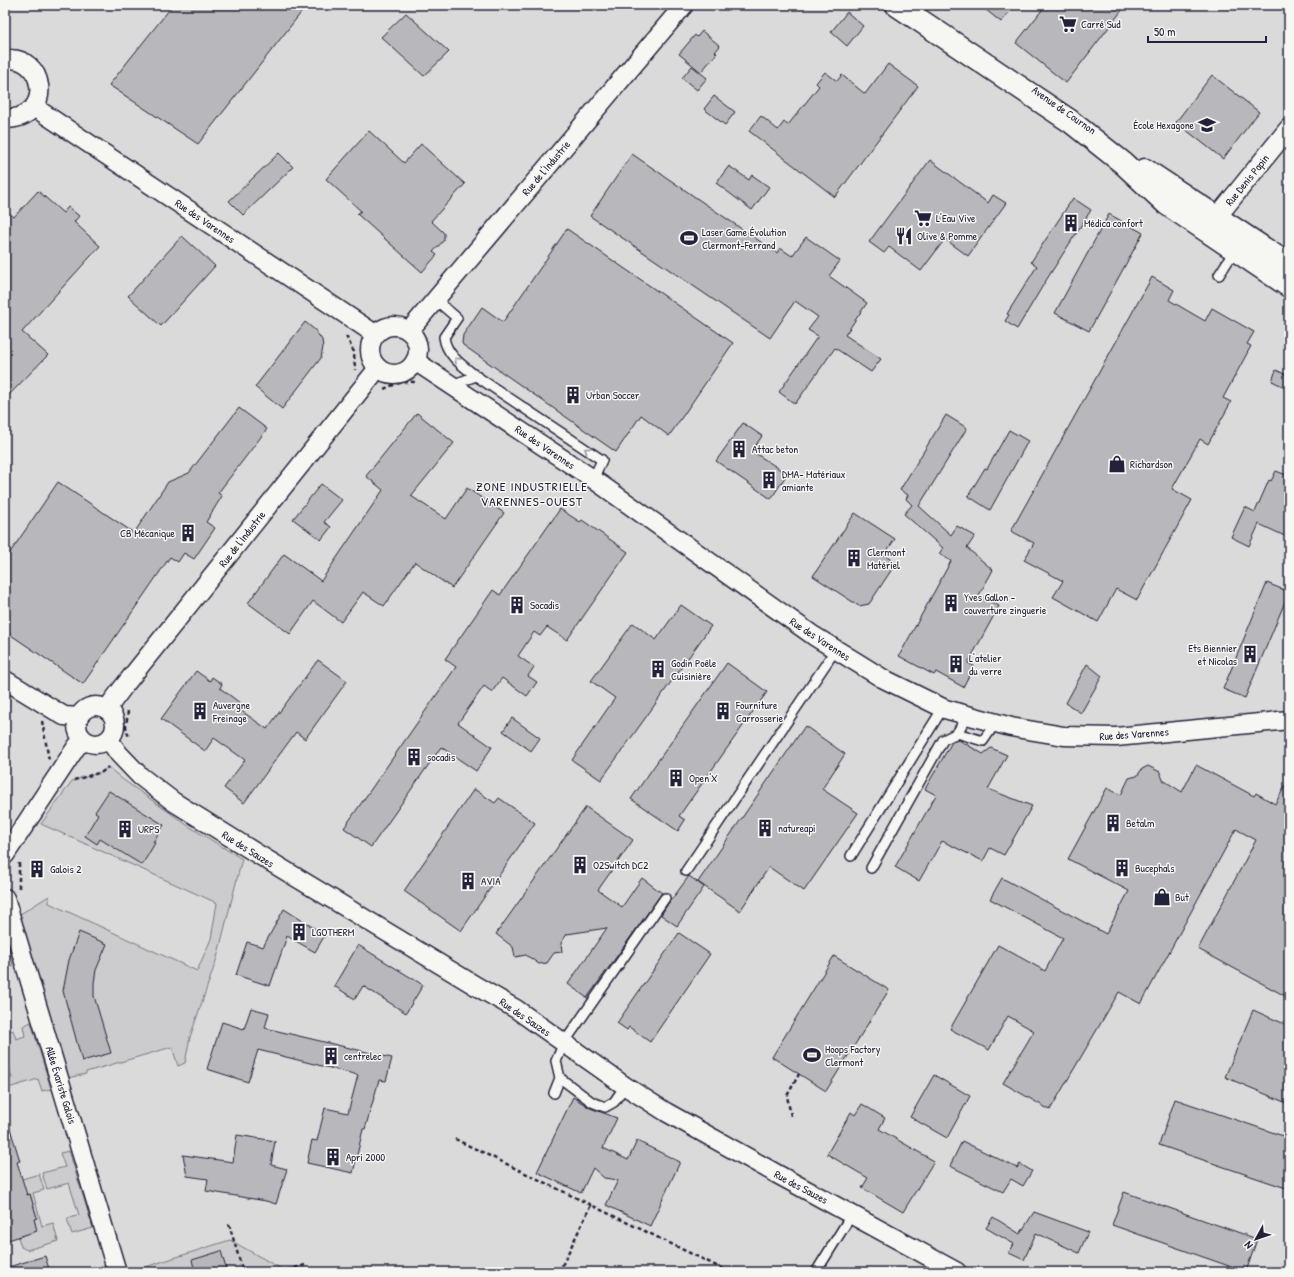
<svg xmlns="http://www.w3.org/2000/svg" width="1294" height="1277" viewBox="0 0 1294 1277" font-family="'Patrick Hand',sans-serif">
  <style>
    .built { fill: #dadada }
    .green { fill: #ccccce; stroke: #777784 }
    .building { fill: #b8b8bc; stroke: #22223b }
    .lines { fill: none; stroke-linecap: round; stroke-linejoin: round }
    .lane-casing { stroke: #22223b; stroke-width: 12 }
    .street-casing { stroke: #22223b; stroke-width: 21 }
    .secondary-casing { stroke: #22223b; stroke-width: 25 }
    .path { stroke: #22223b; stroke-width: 2.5; stroke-dasharray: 4 3; stroke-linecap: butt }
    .lane { stroke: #f6f6f2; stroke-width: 9 }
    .street { stroke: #f6f6f2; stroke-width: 18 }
    .secondary { stroke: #f6f6f2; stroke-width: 22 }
    .oneway { stroke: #9797a0 }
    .labels { text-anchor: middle; stroke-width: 3; stroke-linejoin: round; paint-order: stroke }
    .poi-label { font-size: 11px; fill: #22223b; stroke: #f6f6f2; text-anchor: start }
    .street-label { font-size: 11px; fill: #22223b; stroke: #f6f6f2 }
    .quarter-label { font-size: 13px; letter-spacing: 1px; fill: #22223b; stroke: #f6f6f2 }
  </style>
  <rect width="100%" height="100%" fill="#e9e9e7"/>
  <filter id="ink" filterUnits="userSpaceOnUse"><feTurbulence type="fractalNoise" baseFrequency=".025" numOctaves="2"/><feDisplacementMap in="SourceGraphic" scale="8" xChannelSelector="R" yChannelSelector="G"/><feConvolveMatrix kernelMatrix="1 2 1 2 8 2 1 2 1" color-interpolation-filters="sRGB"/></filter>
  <g filter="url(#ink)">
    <rect class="built" x="5" y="5" width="1284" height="1267"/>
    <g class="green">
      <path d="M108,767L122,779L190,827L242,859L217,958L190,1037L185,1063L178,1066L172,1047L86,1072V1074L67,1078L17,916L49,896V903L197,971L211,939L217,903L41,824L72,781L102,772Z"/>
      <path d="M5,935L13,965L5,967Z"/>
      <path d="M31,1022L51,1089L42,1091L38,1079L5,1089V1080L12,1078L5,1053V1041L7,1040L5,1032L13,1030L16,1039L25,1036L23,1026Z"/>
      <path d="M69,1151L93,1228L72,1234L67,1219L79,1215L69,1183L47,1189L42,1173L65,1167L60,1153Z"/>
      <path d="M39,1174L44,1190L33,1193L42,1226L53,1223L58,1241L27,1250L21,1247L18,1237L37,1231L34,1219L37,1218L30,1194L27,1195L19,1180Z"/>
      <path d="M230,1240L287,1272H125L136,1270Z"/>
    </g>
    <g class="building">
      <path d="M173,5H307L198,144L109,85Z"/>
      <path d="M980,5H1015L1001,22Z"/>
      <path d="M1046,5H1126L1066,83L1016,43Z"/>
      <path d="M847,12L863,26L847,46L831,32Z"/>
      <path d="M406,13L449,52L424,76L381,37Z"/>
      <path d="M702,31L720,46L715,52L717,53L701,72L679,54L695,35L697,37Z"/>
      <path d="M888,64L918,86L835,197L749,131L761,116L778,130L784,122L788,125L819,86L816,83L825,72L837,81L842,75L865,94Z"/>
      <path d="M692,66L707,78L697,90L682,78Z"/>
      <path d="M1212,75L1259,112L1223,159L1176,122Z"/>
      <path d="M714,96L735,112L725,125L704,109Z"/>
      <path d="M369,131L404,163L421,144L465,184L431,221L444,233V240L433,252L437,255L422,272L357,214L361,211L326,179Z"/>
      <path d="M279,153L293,167L243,215L229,201Z"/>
      <path d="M632,154L777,253L780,248L792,256L806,237L840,261L829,276L867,303L845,335L881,359L871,372L835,348L795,404L779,392L818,336L808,330L818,317L795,301L770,338L590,216Z"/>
      <path d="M930,160L988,203L993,195L1006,203L968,256L945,239L921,271L889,247L884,253L869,242Z"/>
      <path d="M729,166L749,180L752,175L769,187L752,210L716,183Z"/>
      <path d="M38,191L63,213L68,207L79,216L74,222L100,246L22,332L48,355L5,399V209L14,217Z"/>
      <path d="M1073,198L1091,210L1045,282L1017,329L1005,321L1009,315L1007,314L1037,266L1031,262Z"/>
      <path d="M1109,214L1143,233L1089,331L1055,313Z"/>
      <path d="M567,229L733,343L669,436L641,415L616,452L463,345L462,343L463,335L482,307L503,322Z"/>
      <path d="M182,236L215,266L161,326L128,296Z"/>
      <path d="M1152,277L1174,290L1169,300L1205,321L1212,308L1254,332L1247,344L1251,346L1223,398L1231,402L1208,444L1200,439L1172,489L1192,500L1137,600L1116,589L1098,622L1053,597L1063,581L1024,560L1034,543L1011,531Z"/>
      <path d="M305,322L315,330L322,340L323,347L321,358L282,409L255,387Z"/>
      <path d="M1276,370L1289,376V389L1272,381Z"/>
      <path d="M239,408L267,429L218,493L222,496L206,522L215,528L194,559L184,553L178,562L170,557L83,684L5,631V560L58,482L134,533L168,482L189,473Z"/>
      <path d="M417,413L454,443L411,496L446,519L467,488L504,513L452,588L415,562L384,606L363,592L341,622L313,601L290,634L248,603L284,554L321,581L383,490L366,476Z"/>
      <path d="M946,415L967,428L919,506L951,535L957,526L975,536L967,548L993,570L979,595L999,606L968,663L974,666L963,687L936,672L934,675L899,656L951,561L939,554L943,548L904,514L912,505L906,499L908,495L900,490Z"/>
      <path d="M743,423L762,436L752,451L787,474L771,499L716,461Z"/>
      <path d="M1009,430L1028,441L990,510L968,496L985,468L987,469Z"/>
      <path d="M1276,471L1289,476V538L1259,524L1249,546L1231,537L1245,507L1255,512L1269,480L1271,481Z"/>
      <path d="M321,484L342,500L324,522L331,527L321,540L293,519Z"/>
      <path d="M560,509L580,522L582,520L628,552L567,640L547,627L540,636L534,632L518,656L534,667L528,676L537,682L527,696L502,678L492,692L484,686L458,723L492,747L476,771L441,747L371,847L344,828L456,667L445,659L493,590L500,595Z"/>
      <path d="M855,513L895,539L884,555L896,563L869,604L859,606L813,576Z"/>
      <path d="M1267,583L1289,592L1245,698L1223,689Z"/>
      <path d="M681,605L711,626L601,780L572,760L615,698L591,681L633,623L656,640Z"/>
      <path d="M318,660L347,681L305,739L296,732L244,803L224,788L245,760L214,738L205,751L161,719L196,671L210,681L212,677L222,684L220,688L240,703L236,707L267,729Z"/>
      <path d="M727,663L767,692L679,816L685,820L678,831L631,799Z"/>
      <path d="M1087,664L1102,676L1081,713L1066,703Z"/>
      <path d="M512,718L540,738L531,751L503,731Z"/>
      <path d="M805,726L845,754L822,789L858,813L804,891L769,867L740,911L698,882Z"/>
      <path d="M959,740L983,754L991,748L1007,755L988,789L1032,806L1004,855L990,848L983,861L942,841L919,881L895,867L936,795L925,789L952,742Z"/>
      <path d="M1196,765L1254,796L1256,793L1275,804L1289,779V998L1198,949L1256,840L1236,829L1141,1004L1119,992L1050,1110L1003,1083L1034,1031L1008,1016L989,1050L950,1029L998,945L1045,971L1063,938L990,899L1002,878L1106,934L1129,891L1068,859L1107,788L1121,795L1129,778L1137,776L1142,769L1148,766L1160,772L1163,780L1182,792Z"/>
      <path d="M474,789L495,803L499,798L535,823L461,931L404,891Z"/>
      <path d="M109,791L164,825L153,842L155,843L142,865L100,839L97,844L85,836L98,814L95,812Z"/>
      <path d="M586,807L633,840L598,890L622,907L642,878L662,893L587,998L568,984L607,928L567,934L561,943L562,952L554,953L547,963L539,964L526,955L515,957L513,947L496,934Z"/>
      <path d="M689,876L704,887L677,926L661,915L671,899H672Z"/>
      <path d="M284,909L325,935L315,952L287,936L270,986L236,975L247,942L263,947Z"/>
      <path d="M79,932L107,944L96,970L94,983V996L111,1053L82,1061L63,991L69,960Z"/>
      <path d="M679,933L710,954L650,1042L629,1027L627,1030L617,1023Z"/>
      <path d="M358,945L423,985L406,1013L363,986L355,999L334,986Z"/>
      <path d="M834,956L889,990L826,1091L772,1057Z"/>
      <path d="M251,1008L269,1013L265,1028L392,1058L386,1081L379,1080L365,1129H363L353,1173L307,1163L312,1140L317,1141L325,1108L348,1113L358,1075L258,1050L248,1082L207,1069L222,1022L244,1029Z"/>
      <path d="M1253,1010L1289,1026V1104L1225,1077Z"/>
      <path d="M934,1075L970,1096L947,1138L910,1117Z"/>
      <path d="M573,1097L590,1108L617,1118L603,1148L628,1160L637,1141L680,1162L650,1226L606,1205L618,1180L604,1178L593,1168L581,1193L537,1172Z"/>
      <path d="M1175,1099L1289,1138V1189L1159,1145Z"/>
      <path d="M862,1104L885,1118L879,1129L934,1161L903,1212L862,1188L868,1178L827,1154L851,1112L855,1115Z"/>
      <path d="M5,1122H8L20,1161L17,1162L27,1195L30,1194L37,1218L34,1219L37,1231L5,1241Z"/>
      <path d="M237,1135L275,1141L271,1165L287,1169L276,1204L266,1201L206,1191L208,1179L187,1176L183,1155L233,1162Z"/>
      <path d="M962,1141L1017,1168L1020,1164L1032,1171L1023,1186L1011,1179L1003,1192L950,1166Z"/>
      <path d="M1124,1192L1257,1239L1246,1272L1112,1225Z"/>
      <path d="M1034,1212L1088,1232L1079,1253L1036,1233L1024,1260L1009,1253L1014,1244L986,1228L993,1217L1020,1234Z"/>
      <path d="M221,1251L227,1272H195L192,1260Z"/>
      <path d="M45,1256L50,1272H5V1268Z"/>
    </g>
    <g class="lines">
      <g class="lane-casing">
        <g id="lane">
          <path d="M1219,275L1235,250"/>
          <path d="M436,300L457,318L444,337C446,355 463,366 476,376L602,460L593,479"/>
          <path d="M452,385L476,376"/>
          <path d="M957,733L983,741L996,722"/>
          <path d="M851,856L943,708"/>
          <path d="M871,868L943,740L957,733L968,715"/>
          <path d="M686,871L836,649"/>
          <path d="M560,1078L592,1102L605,1107L614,1102L625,1086"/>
          <path d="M554,1093L560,1078L556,1061L564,1043L665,898"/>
          <path d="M816,1272L852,1214"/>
        </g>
      </g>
      <g class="street-casing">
        <g id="street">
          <path d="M5,60C43,52 58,118 5,119"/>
          <path d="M34,107L375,334"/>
          <path d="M1216,230L1217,217L1289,128"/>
          <circle cx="394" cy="350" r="24"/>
          <path d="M409,331L684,5"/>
          <path d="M415,361L593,479L814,636L882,678L945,709L1011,727L1064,736L1116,737L1289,720"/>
          <path d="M5,680L64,716L79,717"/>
          <circle cx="96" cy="725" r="19"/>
          <path d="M108,710L112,702L124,686L378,368"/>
          <path d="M109,740L119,754L140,776L174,802L256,853L476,986L516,1009L625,1086L666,1112L777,1174L957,1272"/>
          <path d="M5,855L77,746L85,741"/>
          <path d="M5,898L117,1272"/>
        </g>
      </g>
      <g class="secondary-casing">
        <g id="secondary">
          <path d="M897,5L1070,121L1123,163L1167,204L1289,286"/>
          <path d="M1145,170L1289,265"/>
        </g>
      </g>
      <g class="path">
        <path d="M346,336L354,352L355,370"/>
        <path d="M384,389C394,384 404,381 415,382"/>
        <path d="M128,711L126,727L129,738"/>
        <path d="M42,721L49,760"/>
        <path d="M74,780L102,772L108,767"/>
        <path d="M19,888V863"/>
        <path d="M791,1116L787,1096L799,1074"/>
        <path d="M455,1139L727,1271"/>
        <path d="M229,1224L243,1272"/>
        <path d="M281,1272L305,1265"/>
        <path d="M559,1272L591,1205"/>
      </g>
      <use href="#lane" class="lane"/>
      <use href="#street" class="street"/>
      <use href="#secondary" class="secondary"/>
    </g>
    <defs><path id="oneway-chevron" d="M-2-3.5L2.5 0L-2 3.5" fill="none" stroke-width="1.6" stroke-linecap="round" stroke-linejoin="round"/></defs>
    <g class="oneway">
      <use href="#oneway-chevron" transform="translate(457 360) rotate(-136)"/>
      <use href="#oneway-chevron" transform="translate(587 450) rotate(-146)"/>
    </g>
  </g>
  <defs>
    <g id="supermarket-bare" transform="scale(1.38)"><path d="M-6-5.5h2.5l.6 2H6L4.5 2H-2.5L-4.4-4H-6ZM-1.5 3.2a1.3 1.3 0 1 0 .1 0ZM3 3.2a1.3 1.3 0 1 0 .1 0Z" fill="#22223b" stroke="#f6f6f2" stroke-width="2.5" paint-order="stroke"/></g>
    <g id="university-bare" transform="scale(1.38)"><path d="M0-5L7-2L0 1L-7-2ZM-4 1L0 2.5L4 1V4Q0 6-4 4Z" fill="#22223b" stroke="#f6f6f2" stroke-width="2.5" paint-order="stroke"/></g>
    <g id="building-bare" transform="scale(1.38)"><path d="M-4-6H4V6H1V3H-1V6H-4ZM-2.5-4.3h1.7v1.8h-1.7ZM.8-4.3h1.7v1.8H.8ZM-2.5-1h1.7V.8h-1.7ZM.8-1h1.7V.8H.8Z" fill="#22223b" stroke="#f6f6f2" stroke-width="2.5" paint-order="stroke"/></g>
    <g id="restaurant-bare" transform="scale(1.38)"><path d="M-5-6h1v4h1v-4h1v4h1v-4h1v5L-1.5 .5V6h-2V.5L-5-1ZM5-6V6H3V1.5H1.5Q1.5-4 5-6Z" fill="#22223b" stroke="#f6f6f2" stroke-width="2.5" paint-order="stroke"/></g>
    <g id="stadium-bare" transform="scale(1.38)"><path d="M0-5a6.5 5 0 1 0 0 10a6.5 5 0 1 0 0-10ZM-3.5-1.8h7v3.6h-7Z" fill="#22223b" stroke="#f6f6f2" stroke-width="2.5" paint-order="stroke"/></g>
    <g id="shop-bare" transform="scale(1.38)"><path d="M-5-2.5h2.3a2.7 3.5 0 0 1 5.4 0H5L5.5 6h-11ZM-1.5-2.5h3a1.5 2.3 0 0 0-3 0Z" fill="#22223b" stroke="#f6f6f2" stroke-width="2.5" paint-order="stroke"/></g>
  </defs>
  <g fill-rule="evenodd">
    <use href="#supermarket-bare" x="1068" y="24"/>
    <use href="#university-bare" x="1207" y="125"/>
    <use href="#supermarket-bare" x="923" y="218"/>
    <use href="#building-bare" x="1071" y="223"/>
    <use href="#restaurant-bare" x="904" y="236"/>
    <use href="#stadium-bare" x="689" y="238"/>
    <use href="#building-bare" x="573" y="395"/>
    <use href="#building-bare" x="739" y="449"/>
    <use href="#shop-bare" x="1117" y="464"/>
    <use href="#building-bare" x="769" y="480"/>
    <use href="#building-bare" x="188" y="533"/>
    <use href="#building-bare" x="854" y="558"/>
    <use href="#building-bare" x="951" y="603"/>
    <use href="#building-bare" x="517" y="605"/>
    <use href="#building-bare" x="1250" y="654"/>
    <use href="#building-bare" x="956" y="664"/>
    <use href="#building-bare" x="658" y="669"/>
    <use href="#building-bare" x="200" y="711"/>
    <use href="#building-bare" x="723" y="711"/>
    <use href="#building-bare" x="414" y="757"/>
    <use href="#building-bare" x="676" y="778"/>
    <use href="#building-bare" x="1113" y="823"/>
    <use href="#building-bare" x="765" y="828"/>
    <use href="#building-bare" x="125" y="829"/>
    <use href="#building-bare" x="580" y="865"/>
    <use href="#building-bare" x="1122" y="868"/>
    <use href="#building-bare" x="37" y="869"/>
    <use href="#building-bare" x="468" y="881"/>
    <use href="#shop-bare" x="1162" y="897"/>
    <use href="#building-bare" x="299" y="932"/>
    <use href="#stadium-bare" x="812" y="1055"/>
    <use href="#building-bare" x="331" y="1056"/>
    <use href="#building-bare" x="333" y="1157"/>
  </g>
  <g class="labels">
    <g class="poi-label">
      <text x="1081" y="28">Carré Sud</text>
      <text x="1194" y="129" text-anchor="end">École Hexagone</text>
      <text x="936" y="222">L'Eau Vive</text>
      <text x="1084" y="227">Médica confort</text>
      <text x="702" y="236">Laser Game Évolution<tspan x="702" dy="13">Clermont-Ferrand</tspan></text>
      <text x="917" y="240">Olive &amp; Pomme</text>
      <text x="586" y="399">Urban Soccer</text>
      <text x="752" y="453">Attac beton</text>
      <text x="1130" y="468">Richardson</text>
      <text x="782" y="478">DMA- Matériaux<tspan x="782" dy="13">amiante</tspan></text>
      <text x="175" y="537" text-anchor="end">CB Mécanique</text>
      <text x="867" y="556">Clermont<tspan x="867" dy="13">Matériel</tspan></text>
      <text x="964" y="601">Yves Gallon -<tspan x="964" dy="13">couverture zinguerie</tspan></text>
      <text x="530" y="609">Socadis</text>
      <text x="1237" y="652" text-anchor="end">Ets Biennier<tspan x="1237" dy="13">et Nicolas</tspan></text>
      <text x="969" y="662">L'atelier<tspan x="969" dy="13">du verre</tspan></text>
      <text x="671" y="667">Godin Poêle<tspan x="671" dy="13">Cuisinière</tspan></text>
      <text x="213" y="709">Auvergne<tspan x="213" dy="13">Freinage</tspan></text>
      <text x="736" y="709">Fourniture<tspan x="736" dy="13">Carrosserie</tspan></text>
      <text x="427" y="761">socadis</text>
      <text x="689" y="782">Open'X</text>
      <text x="1126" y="827">Betalm</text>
      <text x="778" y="832">natureapi</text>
      <text x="138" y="833">URPS</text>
      <text x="593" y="869">O2Switch DC2</text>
      <text x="1135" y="872">Bucephals</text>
      <text x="50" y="873">Galois 2</text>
      <text x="481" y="885">AVIA</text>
      <text x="1175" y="901">But</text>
      <text x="312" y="936">LGOTHERM</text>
      <text x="825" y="1053">Hoops Factory<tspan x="825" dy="13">Clermont</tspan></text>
      <text x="344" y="1060">centrelec</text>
      <text x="346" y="1161">Apri 2000</text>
    </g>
    <g class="street-label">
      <text transform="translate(1064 110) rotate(35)" y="4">Avenue de Cournon</text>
      <text transform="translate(546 168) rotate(-50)" y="4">Rue de l'Industrie</text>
      <text transform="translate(1247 180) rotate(-51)" y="4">Rue Denis Papin</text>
      <text transform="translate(205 221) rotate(34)" y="4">Rue des Varennes</text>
      <text transform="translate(545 447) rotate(34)" y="4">Rue des Varennes</text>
      <text transform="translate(242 539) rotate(-52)" y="4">Rue de l'Industrie</text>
      <text transform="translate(820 639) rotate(33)" y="4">Rue des Varennes</text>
      <text transform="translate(1134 734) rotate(-4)" y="4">Rue des Varennes</text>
      <text transform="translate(248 849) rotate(32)" y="4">Rue des Sauzes</text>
      <text transform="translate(525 1017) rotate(34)" y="4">Rue des Sauzes</text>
      <text transform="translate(61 1085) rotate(73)" y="4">Allée Évariste Galois</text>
      <text transform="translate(801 1187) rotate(28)" y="4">Rue des Sauzes</text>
    </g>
    <g class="quarter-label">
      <text x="532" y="491">ZONE INDUSTRIELLE<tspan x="532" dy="15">VARENNES-OUEST</tspan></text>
    </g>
  </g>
  <rect width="1294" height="1277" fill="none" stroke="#f6f6f2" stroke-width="20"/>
  <rect x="10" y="10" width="1274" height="1257" fill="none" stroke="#22223b" stroke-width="1.5" filter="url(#ink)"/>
  <g transform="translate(1256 1239) rotate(230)" stroke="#f6f6f2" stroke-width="3" paint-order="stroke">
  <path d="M0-3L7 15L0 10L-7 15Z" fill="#22223b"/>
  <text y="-6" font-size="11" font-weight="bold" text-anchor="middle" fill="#22223b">N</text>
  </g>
  <path d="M1148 36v6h118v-6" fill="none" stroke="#22223b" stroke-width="2"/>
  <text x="1154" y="36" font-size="12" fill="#22223b" stroke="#f6f6f2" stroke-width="3" paint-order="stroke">50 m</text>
</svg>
